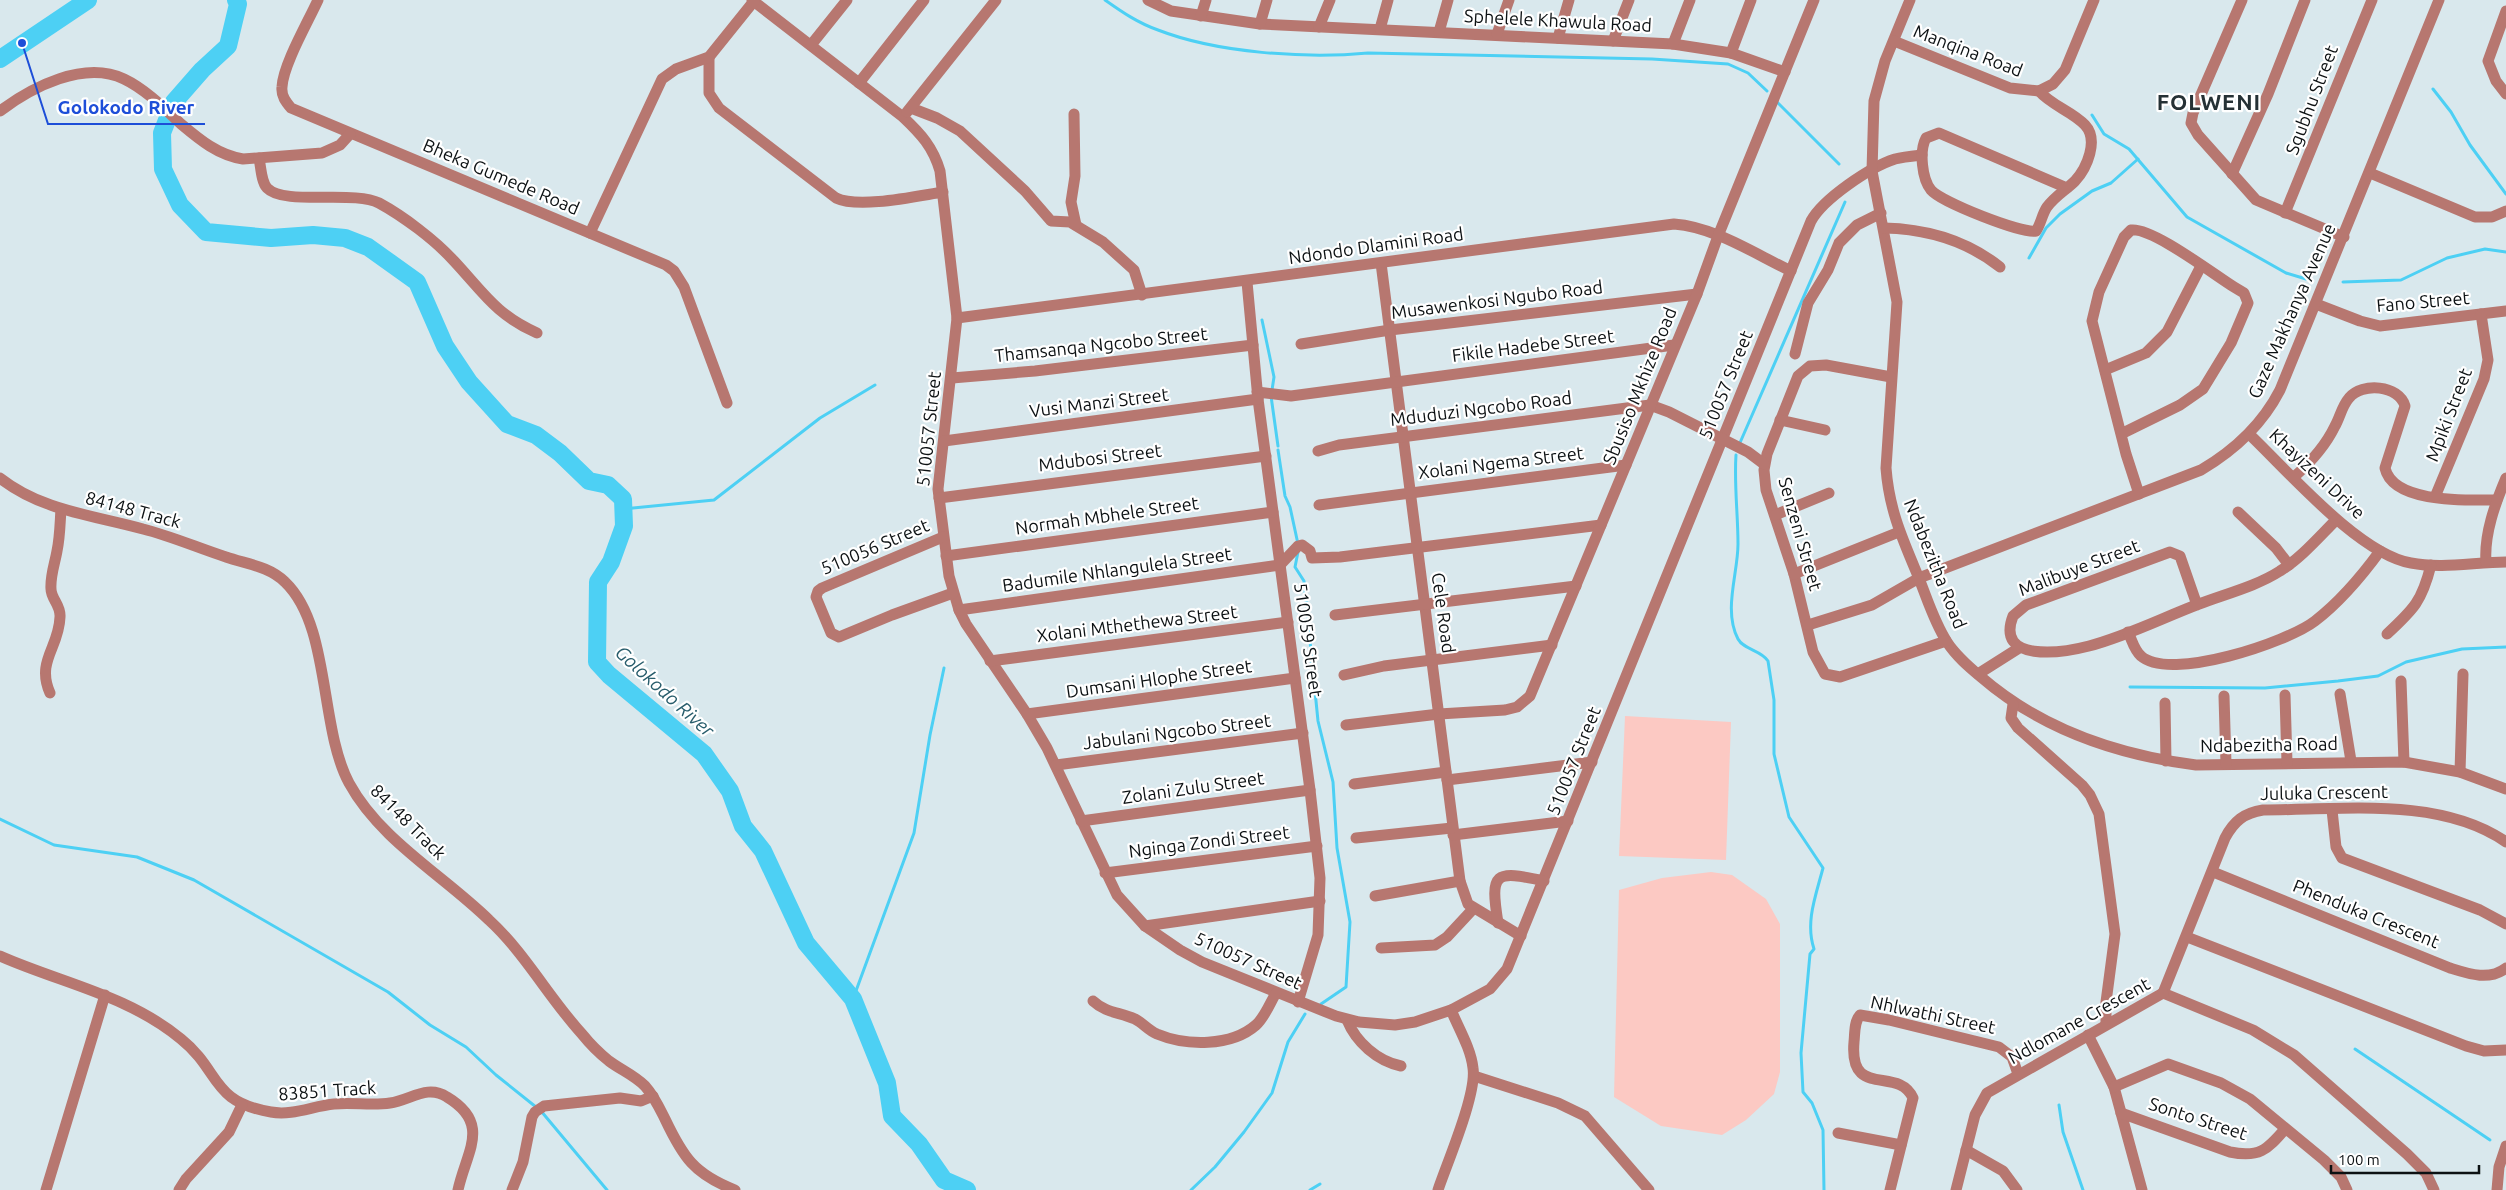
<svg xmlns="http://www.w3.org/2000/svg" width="2506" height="1190" viewBox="0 0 2506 1190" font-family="Ubuntu,sans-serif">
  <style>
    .green { fill: #fcc9c3 }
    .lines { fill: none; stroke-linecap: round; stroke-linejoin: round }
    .stream { stroke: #4dd0f4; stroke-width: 3 }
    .river { stroke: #4dd0f4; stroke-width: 18 }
    .minor { stroke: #b77770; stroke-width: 11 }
    .labels { text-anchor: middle; stroke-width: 4.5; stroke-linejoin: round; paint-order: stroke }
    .street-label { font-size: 18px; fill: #0c1113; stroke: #fff }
    .water-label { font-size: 19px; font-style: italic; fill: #285d6c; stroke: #fff }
    .district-label { font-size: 22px; font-weight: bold; letter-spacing: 1px; fill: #253135; stroke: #fff }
    .leader { fill: none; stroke: #1d4ed8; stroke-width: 2 }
    .callout-dot { fill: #1d4ed8; stroke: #fff; stroke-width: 2 }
    .callout-label { font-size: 19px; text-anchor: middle; font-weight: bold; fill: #1d4ed8; stroke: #fff; stroke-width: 4.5; stroke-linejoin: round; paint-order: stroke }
  </style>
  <rect width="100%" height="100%" fill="#d9e8ed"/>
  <g class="green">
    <path d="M1625,716L1731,722L1726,860L1619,856Z"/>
    <path d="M1711,872L1732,875L1766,899L1780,924V1072L1774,1094L1746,1120L1722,1135L1661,1126L1614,1097L1619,890L1662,878Z"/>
  </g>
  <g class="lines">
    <g class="stream">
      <path d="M1105,0C1122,12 1138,23 1158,30C1217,53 1306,59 1368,53L1652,59L1728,64L1748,73L1767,91"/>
      <path d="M2433,89L2451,112L2470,145L2506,194"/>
      <path d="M1777,102L1839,164"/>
      <path d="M2092,115L2104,134L2129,149L2187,217L2286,273L2306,279"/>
      <path d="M2029,258L2046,228L2060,214L2092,191L2111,183L2138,159"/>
      <path d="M2343,282L2401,280L2447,258L2485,249L2506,252"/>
      <path d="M1262,320L1274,377L1272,390"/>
      <path d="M1271,396L1278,446"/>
      <path d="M1739,445L1845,202"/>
      <path d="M1278,450L1285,496L1290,507L1298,544"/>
      <path d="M1736,455C1734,485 1738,514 1738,544C1738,574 1723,610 1738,639C1744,650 1761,650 1768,661L1774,700V754L1789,817L1823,868C1816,895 1805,922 1814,949L1810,954L1801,1053L1803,1092L1812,1103L1823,1130L1824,1190"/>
      <path d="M623,509L714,500L820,418L875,385"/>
      <path d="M1298,552L1295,567L1304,581L1318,721L1333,782L1337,848L1350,922L1346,987L1321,1004"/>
      <path d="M2130,687L2265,688L2338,681L2378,676L2406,662L2462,649L2506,647"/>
      <path d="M0,819L54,845L137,857L194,880L388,992L430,1025L466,1047L496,1075L536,1107"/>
      <path d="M853,999L914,833L930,735L944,668"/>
      <path d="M2355,1049L2490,1140"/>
      <path d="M2059,1105L2063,1132L2083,1190"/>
      <path d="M541,1111L607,1190"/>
      <path d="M1191,1190L1215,1167L1244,1132L1272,1093L1288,1042L1305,1014"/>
      <path d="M1310,1190L1320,1184"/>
    </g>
    <g class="river">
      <path d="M236,0L238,4L228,46L202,70L174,102L162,133L163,169L180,205L206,232L271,238L313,235L345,238L368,247L417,282L445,346L469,382L507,424L536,435L560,453L589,481L608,485L623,499L624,526L611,562L598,582L597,662L609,675L704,754L730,791L743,826L763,851L806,943L853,999L887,1083L892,1116L919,1144L944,1180L967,1190"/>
      <path d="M0,59L88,0"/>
    </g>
    <g class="minor">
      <path d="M318,0C308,22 283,65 282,87C281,96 286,102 291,108L666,265L674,271L684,287L727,403"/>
      <path d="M752,0L903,117C921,134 933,147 940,171L957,318L938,489L949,576L959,610L966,624L1027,714L1047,748L1117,895L1145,926L1180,950L1202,962L1336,1016L1359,1022L1395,1025L1415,1022L1451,1010L1490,989L1507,969L1811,221C1823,199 1870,167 1895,159C1903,157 1913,156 1922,155"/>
      <path d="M1148,0L1171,11L1260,24L1673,44L1731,53L1785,72"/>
      <path d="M1910,0L1885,61L1874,101L1872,171L1897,302L1886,468C1889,509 1902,538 1918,576C1927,598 1934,622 1947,642C1956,656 1969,667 1981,677C2041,729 2118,755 2196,765L2404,762L2460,772L2506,789"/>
      <path d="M2242,0L2193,113L2191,123L2198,135L2256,200L2344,237"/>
      <path d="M2506,11L2488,61L2496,81L2506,94"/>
      <path d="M1201,16L1206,0"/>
      <path d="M1260,24L1267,0"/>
      <path d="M1319,27L1330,0"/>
      <path d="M1380,29L1388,0"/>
      <path d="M1439,32L1448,0"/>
      <path d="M1497,34L1509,0"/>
      <path d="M1558,38L1569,0"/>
      <path d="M1613,41L1629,0"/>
      <path d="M1894,41L2010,88L2039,91L2053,84L2065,70L2094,0"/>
      <path d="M1673,44L1690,0"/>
      <path d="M811,45L847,0"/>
      <path d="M1731,53L1751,0"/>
      <path d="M709,57V93L719,108L836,198C859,209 917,196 943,192"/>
      <path d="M859,83L924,0"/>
      <path d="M2039,91C2052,106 2072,111 2085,125C2099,140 2087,168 2075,181C2066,190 2055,196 2047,207C2042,214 2041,224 2036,231C2022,234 1941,202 1931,190C1922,179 1919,151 1926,138L1939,133L2067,188"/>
      <path d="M911,108L937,118L960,131L1025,191L1051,221L1070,222L1103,242L1134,270L1142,295"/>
      <path d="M0,111C32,87 84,60 124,79C145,89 164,108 181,124C200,140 218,155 243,159L322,153L340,145L350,134"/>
      <path d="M907,112L996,0"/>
      <path d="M1074,114L1075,176L1071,202L1076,225"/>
      <path d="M259,158C261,167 261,181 267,188C284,206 354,190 379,203C403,216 435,240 454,261C483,292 496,315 537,333"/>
      <path d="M2370,173L2475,217H2492L2506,211"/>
      <path d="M2232,174L2268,94L2305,0"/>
      <path d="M2285,213L2372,0"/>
      <path d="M1884,228C1928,229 1966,240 2000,267"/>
      <path d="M590,233L662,79L676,69L709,57L754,1"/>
      <path d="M1381,263L1460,881L1468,904L1521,936"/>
      <path d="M1247,282L1258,399L1310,790L1320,878L1318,935L1298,1002"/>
      <path d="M2316,304L2360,321L2380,326L2506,311"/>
      <path d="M957,318L1674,224C1715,227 1755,254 1791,271"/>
      <path d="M1301,344L1390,330L1697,294"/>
      <path d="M1795,354L1808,303L1828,270L1839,243L1857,225L1881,213"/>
      <path d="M2105,370L2146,353L2167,332L2201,266"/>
      <path d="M1891,377L1826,365L1810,366L1798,376L1767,454L1764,470L1766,490L1794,574L1813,652L1825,674L1840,677L1946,641"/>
      <path d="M952,378L1035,371L1253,345"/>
      <path d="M1257,392L1291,396L1674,345"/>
      <path d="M1780,420L1825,430"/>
      <path d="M2121,434L2180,405L2203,389L2231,343L2248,303L2244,293L2234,287C2213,274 2152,227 2131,230L2124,237L2099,292L2092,321L2126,454L2139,494"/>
      <path d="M2249,434C2288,471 2359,554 2411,563C2442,569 2475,562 2506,562"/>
      <path d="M944,441L1258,399"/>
      <path d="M1318,451L1339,445L1650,405L1669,412L1748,452L1764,464"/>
      <path d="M2294,477C2311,462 2325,447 2335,426C2340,417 2342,406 2349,398C2362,382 2399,385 2405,406L2385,468C2393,504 2469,500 2497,500"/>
      <path d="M0,478C42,511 93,515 143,529C171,536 198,548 226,557C246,564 269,566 285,582C331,626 319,727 349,783C380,840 443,875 489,920C525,953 549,998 582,1034C590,1044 599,1053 609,1061C621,1070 634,1075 645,1086C654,1096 659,1107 665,1119C683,1157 694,1174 735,1190"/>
      <path d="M2435,497L2484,379L2488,360L2481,314"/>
      <path d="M939,498L1266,456"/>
      <path d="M1319,505L1626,465"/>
      <path d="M2238,512L2276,548L2289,565"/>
      <path d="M1775,515L1829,493"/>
      <path d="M943,537L822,588L818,591L816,597L831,633L839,637L892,615L953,593"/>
      <path d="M946,556L1273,512"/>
      <path d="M2486,562C2484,534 2495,504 2506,478"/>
      <path d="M1794,574L1899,532"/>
      <path d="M2197,605L2180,556L2170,552L2026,605L2013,616C1995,663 2062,653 2089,646C2127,636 2162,618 2199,604C2225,594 2257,586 2280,571C2301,558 2319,537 2336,520"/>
      <path d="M959,610L1280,565L1298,546L1302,545L1310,551L1312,558L1340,557L1601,525"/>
      <path d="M1335,615L1576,586"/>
      <path d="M1808,625L1872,605L1919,578L2201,470C2235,450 2262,425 2280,390L2439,0"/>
      <path d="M2128,632C2132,640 2134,650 2141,656C2170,682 2288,642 2315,621C2341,601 2361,577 2380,551"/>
      <path d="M2387,634C2414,609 2422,601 2431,565"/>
      <path d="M990,661L1288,622"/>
      <path d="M1978,674L2019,648"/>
      <path d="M1344,675L1384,666L1552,645"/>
      <path d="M2401,681L2404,762"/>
      <path d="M50,693C36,661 59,648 60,617C61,605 51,599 51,589C50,576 55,563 57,551C60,537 60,523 61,509"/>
      <path d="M2340,694L2351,761"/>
      <path d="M2285,695L2287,763"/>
      <path d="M2224,696L2226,764"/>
      <path d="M2165,703L2166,761"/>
      <path d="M2013,704L2011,718L2018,728L2082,785L2090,795L2099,814L2115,934L2106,1002V1024"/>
      <path d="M1027,714L1295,678"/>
      <path d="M1346,725L1439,714L1505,710L1517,707L1530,696L1697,294L1718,236L1814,0"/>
      <path d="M1056,765L1303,733"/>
      <path d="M2460,772L2463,674"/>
      <path d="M1447,780L1592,762"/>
      <path d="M1354,784L1446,772"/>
      <path d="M2332,810L2336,847L2342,858L2480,910L2506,924"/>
      <path d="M1081,821L1310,790"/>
      <path d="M1453,835L1568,821"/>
      <path d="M1356,838L1452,828"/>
      <path d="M2213,872L2450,968C2469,974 2489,981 2506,968"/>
      <path d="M1105,873L1317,846"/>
      <path d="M1375,896L1460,881"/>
      <path d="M1498,923C1490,872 1494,870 1544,881"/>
      <path d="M1145,926L1320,901"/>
      <path d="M2187,937L2466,1046L2484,1051L2506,1050"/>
      <path d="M1381,948L1435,945L1447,937L1473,909"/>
      <path d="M0,956C61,983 128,995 181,1039C221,1071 210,1102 271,1112C292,1116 313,1106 334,1104C353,1102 372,1106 390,1103C411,1100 427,1084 447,1097C492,1124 466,1152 458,1190"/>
      <path d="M2163,993L2225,838C2234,821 2244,813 2263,810C2340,810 2440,796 2506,842"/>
      <path d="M2163,993L2253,1030L2294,1055L2407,1154L2426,1173L2434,1190"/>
      <path d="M1093,1001C1106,1013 1119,1012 1135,1019C1143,1023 1148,1030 1157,1034C1186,1046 1231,1047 1256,1025C1265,1017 1270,1003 1276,993"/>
      <path d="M1347,1020C1356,1042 1377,1061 1401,1066"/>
      <path d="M2088,1035L2114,1087L2142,1190"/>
      <path d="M1474,1076L1558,1103L1585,1116L1649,1190"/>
      <path d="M2114,1087L2168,1064L2221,1083L2250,1099L2324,1160L2341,1177L2347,1190"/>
      <path d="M2121,1113L2230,1152C2259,1158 2267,1150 2285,1129"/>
      <path d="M1838,1133L1901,1145"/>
      <path d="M1966,1150L2003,1171L2017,1190"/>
      <path d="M46,1190L105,995"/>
      <path d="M179,1190L186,1179L229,1132L242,1105"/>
      <path d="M512,1190L523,1162L532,1117L535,1112L544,1106L620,1098L641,1101L653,1096"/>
      <path d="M1438,1190C1447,1163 1477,1094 1473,1068C1471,1049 1459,1029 1451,1010"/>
      <path d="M1890,1190L1913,1098C1898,1065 1849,1100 1854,1042C1855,1033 1854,1022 1860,1015L1889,1020L1999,1047L2012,1057L2018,1074"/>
      <path d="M1956,1190L1975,1115L1987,1093L2163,993"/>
      <path d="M2497,1190L2499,1167L2506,1146"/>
    </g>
  </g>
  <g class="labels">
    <g class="street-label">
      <text transform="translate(1558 21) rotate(3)" y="6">Sphelele Khawula Road</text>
      <text transform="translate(1968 51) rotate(21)" y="6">Manqina Road</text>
      <text transform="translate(2312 100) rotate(-69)" y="6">Sgubhu Street</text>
      <text transform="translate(501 177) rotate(23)" y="6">Bheka Gumede Road</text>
      <text transform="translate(1376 246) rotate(-8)" y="6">Ndondo Dlamini Road</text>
      <text transform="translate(1497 300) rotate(-7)" y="6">Musawenkosi Ngubo Road</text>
      <text transform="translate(2423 302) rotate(-5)" y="6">Fano Street</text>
      <text transform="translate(2292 311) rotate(-66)" y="6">Gaze Makhanya Avenue</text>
      <text transform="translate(1101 345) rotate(-6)" y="6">Thamsanqa Ngcobo Street</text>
      <text transform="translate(1533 346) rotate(-7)" y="6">Fikile Hadebe Street</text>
      <text transform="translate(1726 385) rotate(-68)" y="6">510057 Street</text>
      <text transform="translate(1640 386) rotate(-68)" y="6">Sbusiso Mkhize Road</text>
      <text transform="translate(1099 403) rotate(-7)" y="6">Vusi Manzi Street</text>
      <text transform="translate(1481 409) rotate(-7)" y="6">Mduduzi Ngcobo Road</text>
      <text transform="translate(2449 415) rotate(-69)" y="6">Mpiki Street</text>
      <text transform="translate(929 429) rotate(-84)" y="6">510057 Street</text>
      <text transform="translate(1100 458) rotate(-7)" y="6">Mdubosi Street</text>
      <text transform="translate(1501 463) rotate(-7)" y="6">Xolani Ngema Street</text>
      <text transform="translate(2317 474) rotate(43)" y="6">Khayizeni Drive</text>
      <text transform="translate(133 510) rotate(15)" y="6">84148 Track</text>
      <text transform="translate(1107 516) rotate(-8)" y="6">Normah Mbhele Street</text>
      <text transform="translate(1800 534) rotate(74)" y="6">Senzeni Street</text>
      <text transform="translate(875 547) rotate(-23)" y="6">510056 Street</text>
      <text transform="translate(1935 564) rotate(68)" y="6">Ndabezitha Road</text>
      <text transform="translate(2079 568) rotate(-21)" y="6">Malibuye Street</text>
      <text transform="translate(1117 570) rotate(-8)" y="6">Badumile Nhlangulela Street</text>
      <text transform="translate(1443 613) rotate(82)" y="6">Cele Road</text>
      <text transform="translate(1137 624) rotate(-7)" y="6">Xolani Mthethewa Street</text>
      <text transform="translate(1308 640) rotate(82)" y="6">510059 Street</text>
      <text transform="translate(1159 679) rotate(-8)" y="6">Dumsani Hlophe Street</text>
      <text transform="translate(1177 732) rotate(-7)" y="6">Jabulani Ngcobo Street</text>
      <text transform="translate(2269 745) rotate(-1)" y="6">Ndabezitha Road</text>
      <text transform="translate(1574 761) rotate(-68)" y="6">510057 Street</text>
      <text transform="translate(1193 788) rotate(-8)" y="6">Zolani Zulu Street</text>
      <text transform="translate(2324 793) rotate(-1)" y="6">Juluka Crescent</text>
      <text transform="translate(408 822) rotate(45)" y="6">84148 Track</text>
      <text transform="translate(1209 842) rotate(-7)" y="6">Nginga Zondi Street</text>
      <text transform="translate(2366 914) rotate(22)" y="6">Phenduka Crescent</text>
      <text transform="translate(1248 961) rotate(24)" y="6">510057 Street</text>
      <text transform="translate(1933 1015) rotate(12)" y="6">Nhlwathi Street</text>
      <text transform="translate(2079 1021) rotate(-29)" y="6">Ndlomane Crescent</text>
      <text transform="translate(327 1091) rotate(-4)" y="6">83851 Track</text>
      <text transform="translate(2198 1119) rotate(18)" y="6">Sonto Street</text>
    </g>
    <g class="water-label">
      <text transform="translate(665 691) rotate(42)" y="7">Golokodo River</text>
    </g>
    <g class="district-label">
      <text x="2209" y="110">FOLWENI</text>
    </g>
  </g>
  <path class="leader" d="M22 43L48 124H205"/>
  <circle class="callout-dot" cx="22" cy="43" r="5"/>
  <g class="callout-label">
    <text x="126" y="114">Golokodo River</text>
  </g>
  <path d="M2331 1165v8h148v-8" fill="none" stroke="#0c1113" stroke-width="2.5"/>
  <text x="2338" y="1165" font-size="15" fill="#0c1113" stroke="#ffffff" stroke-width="4" paint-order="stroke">100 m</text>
</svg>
